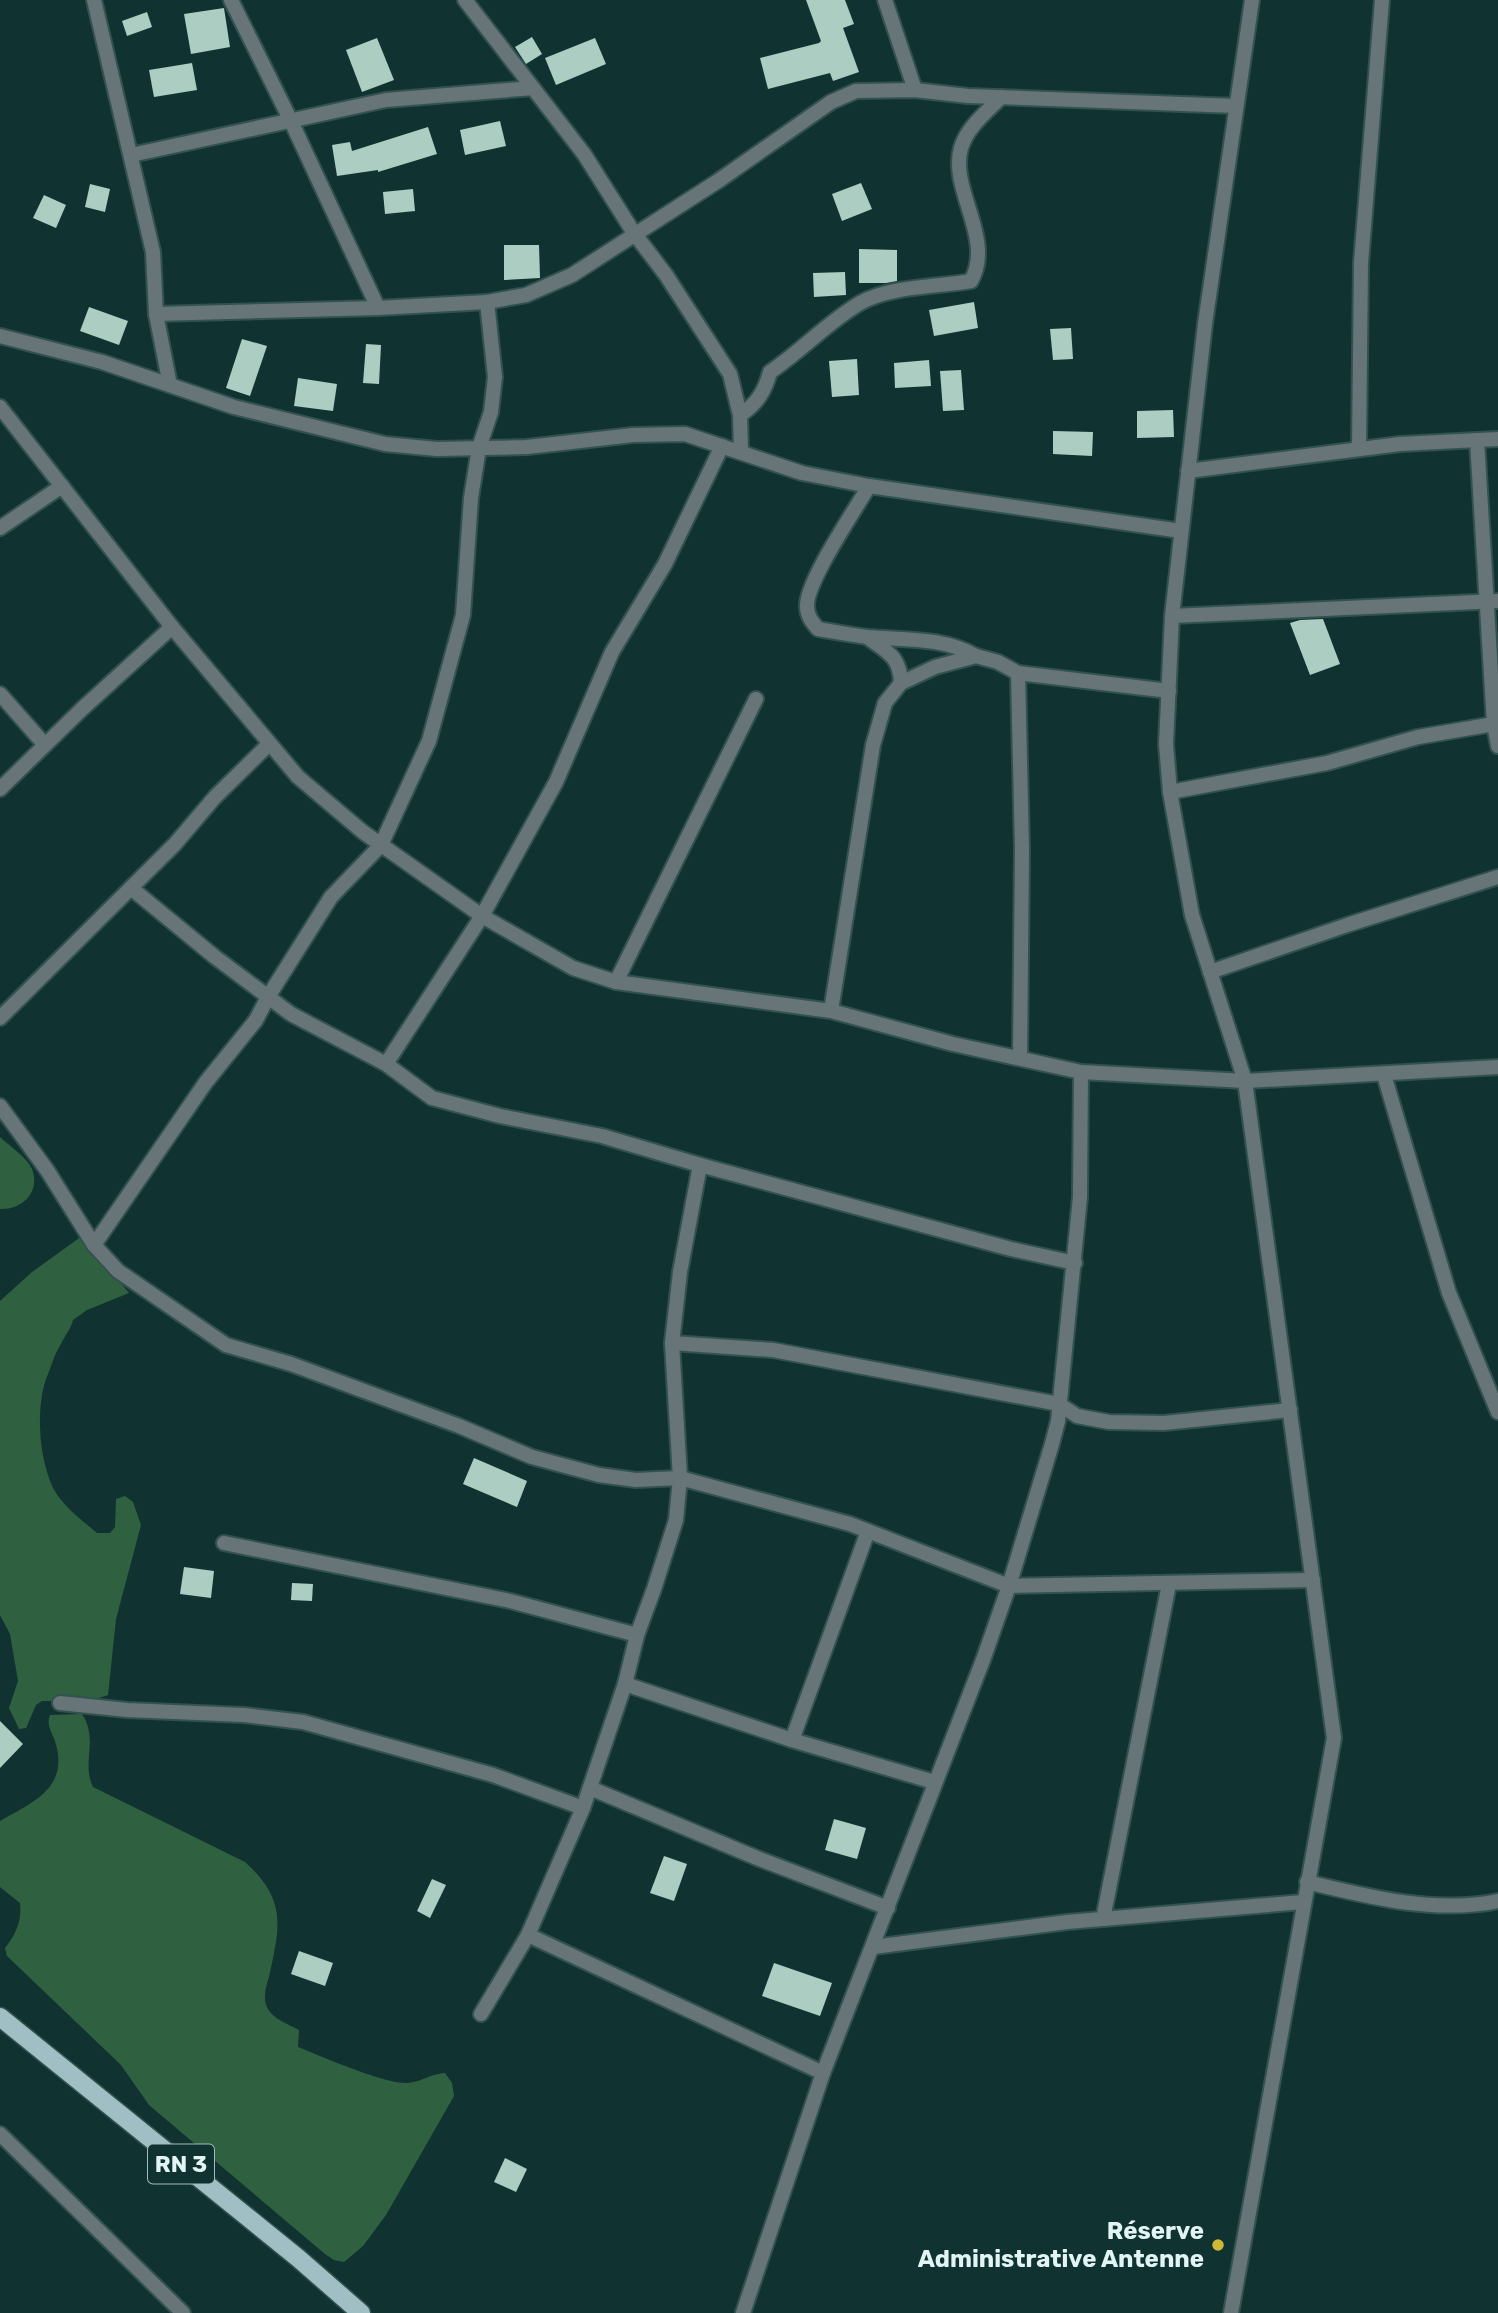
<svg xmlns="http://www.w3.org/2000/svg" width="1498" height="2313" viewBox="0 0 1498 2313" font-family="Rubik,sans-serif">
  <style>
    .green { fill: #2f6141 }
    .building { fill: #accec2 }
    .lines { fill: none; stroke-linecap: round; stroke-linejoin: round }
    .minor-casing { stroke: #325250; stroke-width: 18 }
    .primary-casing { stroke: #325250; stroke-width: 21 }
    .minor { stroke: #677578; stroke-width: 14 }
    .primary { stroke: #a0bfc4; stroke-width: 18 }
    .poi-dot { fill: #cfb837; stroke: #103331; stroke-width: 2.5 }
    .labels { text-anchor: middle; stroke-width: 7; stroke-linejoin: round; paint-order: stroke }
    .shield { fill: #103331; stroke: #a3bbba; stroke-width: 2 }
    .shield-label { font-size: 23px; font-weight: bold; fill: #e2f5f4 }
    .poi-label { font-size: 24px; font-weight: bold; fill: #e2f5f4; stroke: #103331; text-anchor: end }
  </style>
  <rect width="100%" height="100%" fill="#103331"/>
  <g class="green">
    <path d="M0,1137C9,1146 27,1157 32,1169C41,1192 22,1210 0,1209Z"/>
    <path d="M82,1236L129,1293L87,1310L73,1320C71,1329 65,1335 61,1344C54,1354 51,1368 46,1379C35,1410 39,1468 58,1496C68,1510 84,1522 97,1533H110L115,1527L116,1499L125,1496L133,1502L141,1525L116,1619L108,1695L90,1701H42L36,1705L26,1728L19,1729L9,1708L18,1681L10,1634L0,1615V1301L32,1272Z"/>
    <path d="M82,1714C99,1740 81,1762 93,1787L245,1862C287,1900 280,1926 269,1977C266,1986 262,1999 268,2009C273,2019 290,2025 299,2030L298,2047C320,2056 387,2085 408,2083C420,2082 431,2074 445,2073L452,2083L454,2096L386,2215L363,2246L344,2262L334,2260L325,2254L149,2105L121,2065L7,1956L5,1948C16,1934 22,1921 20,1903L0,1887V1821C33,1802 70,1788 55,1741C52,1732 46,1725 50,1715Z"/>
  </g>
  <g class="building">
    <path d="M806,0H845L854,24L843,28L859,72L833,81L830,73L768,89L760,58L819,43L821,41Z"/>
    <path d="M224,8L230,47L191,54L184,14Z"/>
    <path d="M147,12L152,27L127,36L122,21Z"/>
    <path d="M532,37L542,54L526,64L515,47Z"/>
    <path d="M377,38L394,80L362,92L346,50Z"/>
    <path d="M595,38L606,64L556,85L545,58Z"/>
    <path d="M192,63L197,90L154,97L149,70Z"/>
    <path d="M500,121L506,146L465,155L460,130Z"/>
    <path d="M428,127L437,154L378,172V170L337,176L332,145L350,142L352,151Z"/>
    <path d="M861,183L872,209L842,221L832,194Z"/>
    <path d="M90,184L110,189L105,212L85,207Z"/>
    <path d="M413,189L415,211L385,214L383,192Z"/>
    <path d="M44,195L66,205L56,228L33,218Z"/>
    <path d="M504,245H539L540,278L504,280Z"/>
    <path d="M859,249L897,250V281L886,283H859Z"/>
    <path d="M845,272L846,295L814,297L813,273Z"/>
    <path d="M974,302L978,328L934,336L929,310Z"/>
    <path d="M89,307L128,321L119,345L80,331Z"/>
    <path d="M1071,328L1073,359L1053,360L1050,329Z"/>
    <path d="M242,339L267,346L250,396L226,388Z"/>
    <path d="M366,344L381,345L379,384L363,383Z"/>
    <path d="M857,359L859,395L832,397L829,361Z"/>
    <path d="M929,360L931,386L895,388L894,363Z"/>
    <path d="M961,370L964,410L943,411L940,371Z"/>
    <path d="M298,378L337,384L333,411L294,406Z"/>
    <path d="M1173,410L1174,437L1137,438V411Z"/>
    <path d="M1053,431L1093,432L1092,456L1053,454Z"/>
    <path d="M1323,619L1340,664L1310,675L1290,623L1300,620Z"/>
    <path d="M474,1458L527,1481L517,1507L463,1484Z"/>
    <path d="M184,1567L214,1571L211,1598L180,1594Z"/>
    <path d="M292,1583L313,1584L312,1601L291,1600Z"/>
    <path d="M0,1721L23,1744L0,1768Z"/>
    <path d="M834,1819L866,1828L857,1859L825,1850Z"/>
    <path d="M664,1856L687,1864L674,1901L650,1893Z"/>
    <path d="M432,1879L446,1885L430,1918L417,1911Z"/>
    <path d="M299,1951L333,1963L325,1986L291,1974Z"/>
    <path d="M774,1963L832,1983L820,2016L762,1996Z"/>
    <path d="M505,2158L527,2169L516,2192L494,2182Z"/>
  </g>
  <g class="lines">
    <g class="minor-casing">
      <g id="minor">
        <path d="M94,0L153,252L156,314L170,385"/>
        <path d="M231,0L291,121L378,308"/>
        <path d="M465,0L584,154L634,233L666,275L730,374L740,415L741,451"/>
        <path d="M885,0L915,90"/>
        <path d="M131,155L386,100L533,88"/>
        <path d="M156,314L378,308L487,302L526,295L572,275L718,181L831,102L856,91L915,90L968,96L1236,106"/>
        <path d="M0,336L102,362L234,407L385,444L437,449L527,447L633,435L685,434L802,473L869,486L1181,531"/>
        <path d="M0,407L172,627L298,777L363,832L482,916L573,968L616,982L831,1011L953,1044L1081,1072L1245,1081L1498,1067"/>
        <path d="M740,415C757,404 765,391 770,372C801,351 828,322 860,303C890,286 937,287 971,281C995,239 949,189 961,148C967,127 986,113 1001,97"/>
        <path d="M1477,440L1494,724L1498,746"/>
        <path d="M1359,449L1361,263L1382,0"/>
        <path d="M1188,471L1400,444L1498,439"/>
        <path d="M869,486C855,510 806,582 807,606C807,616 812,622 818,629C835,632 851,635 868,637C904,640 944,637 976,656"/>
        <path d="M0,528L62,486"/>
        <path d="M1172,616L1498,601"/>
        <path d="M867,637C887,652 900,656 901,683"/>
        <path d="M1018,673L1022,850L1020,1058"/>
        <path d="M0,694L45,745"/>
        <path d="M0,789L83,708L172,627"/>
        <path d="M1170,792L1327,763L1418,737L1494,724"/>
        <path d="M131,888L215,957L291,1014L386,1064L432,1098L500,1116L602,1136L700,1165L1011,1249L1075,1263"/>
        <path d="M1210,972L1350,924L1498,877"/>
        <path d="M616,982L756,699"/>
        <path d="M831,1011L873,745L885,703L901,683L935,667L976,656L998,662L1018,673L1169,691"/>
        <path d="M0,1018L175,844L215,797L269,744"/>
        <path d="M386,1064L482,916L556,782L612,652L665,564L722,446"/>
        <path d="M1384,1075L1449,1293L1498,1412"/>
        <path d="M0,1106L47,1170L94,1245L118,1271L226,1345L291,1364L459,1426L532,1457L599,1475L636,1480L680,1478L850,1524L1009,1586L1313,1580"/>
        <path d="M94,1245L206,1082L256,1020L268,997L331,897L381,845L429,741L463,615L471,498L479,448L491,412L495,377L487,302"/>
        <path d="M672,1343L773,1350L1059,1404L1077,1416L1109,1422L1164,1423L1290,1410"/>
        <path d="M224,1543L510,1601L637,1635"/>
        <path d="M625,1684L792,1740L934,1782"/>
        <path d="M60,1703L127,1710L244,1715L303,1722L493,1775L583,1808"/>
        <path d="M792,1740L868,1531"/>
        <path d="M590,1788L757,1858L888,1908"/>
        <path d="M1307,1882C1369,1897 1434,1914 1498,1901"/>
        <path d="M1103,1919L1169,1584"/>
        <path d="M528,1935L823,2073"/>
        <path d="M873,1947L1067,1922L1303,1902"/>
        <path d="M481,2014L528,1935L583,1808L625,1684L637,1635L654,1589L676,1520L680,1478L672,1343L680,1272L700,1165"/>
        <path d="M0,2134L183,2313"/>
        <path d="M743,2313L823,2073L983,1660L1009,1586L1052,1444L1058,1421L1080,1197L1081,1072"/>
        <path d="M1231,2313L1334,1738L1245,1081L1192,915L1170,792L1166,744L1172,616L1205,324L1252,0"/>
      </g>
    </g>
    <g class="primary-casing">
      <path id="primary" d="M0,2017L298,2258L361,2313"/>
    </g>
    <use href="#minor" class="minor"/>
    <use href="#primary" class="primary"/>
  </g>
  <circle class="poi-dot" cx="1218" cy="2245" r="7"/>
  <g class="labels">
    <rect class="shield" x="148" y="2144.5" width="66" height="39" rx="5"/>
    <g class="shield-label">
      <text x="181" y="2172">RN 3</text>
    </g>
    <g class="poi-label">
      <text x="1204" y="2239">Réserve<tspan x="1204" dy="28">Administrative Antenne</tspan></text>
    </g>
  </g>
</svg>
